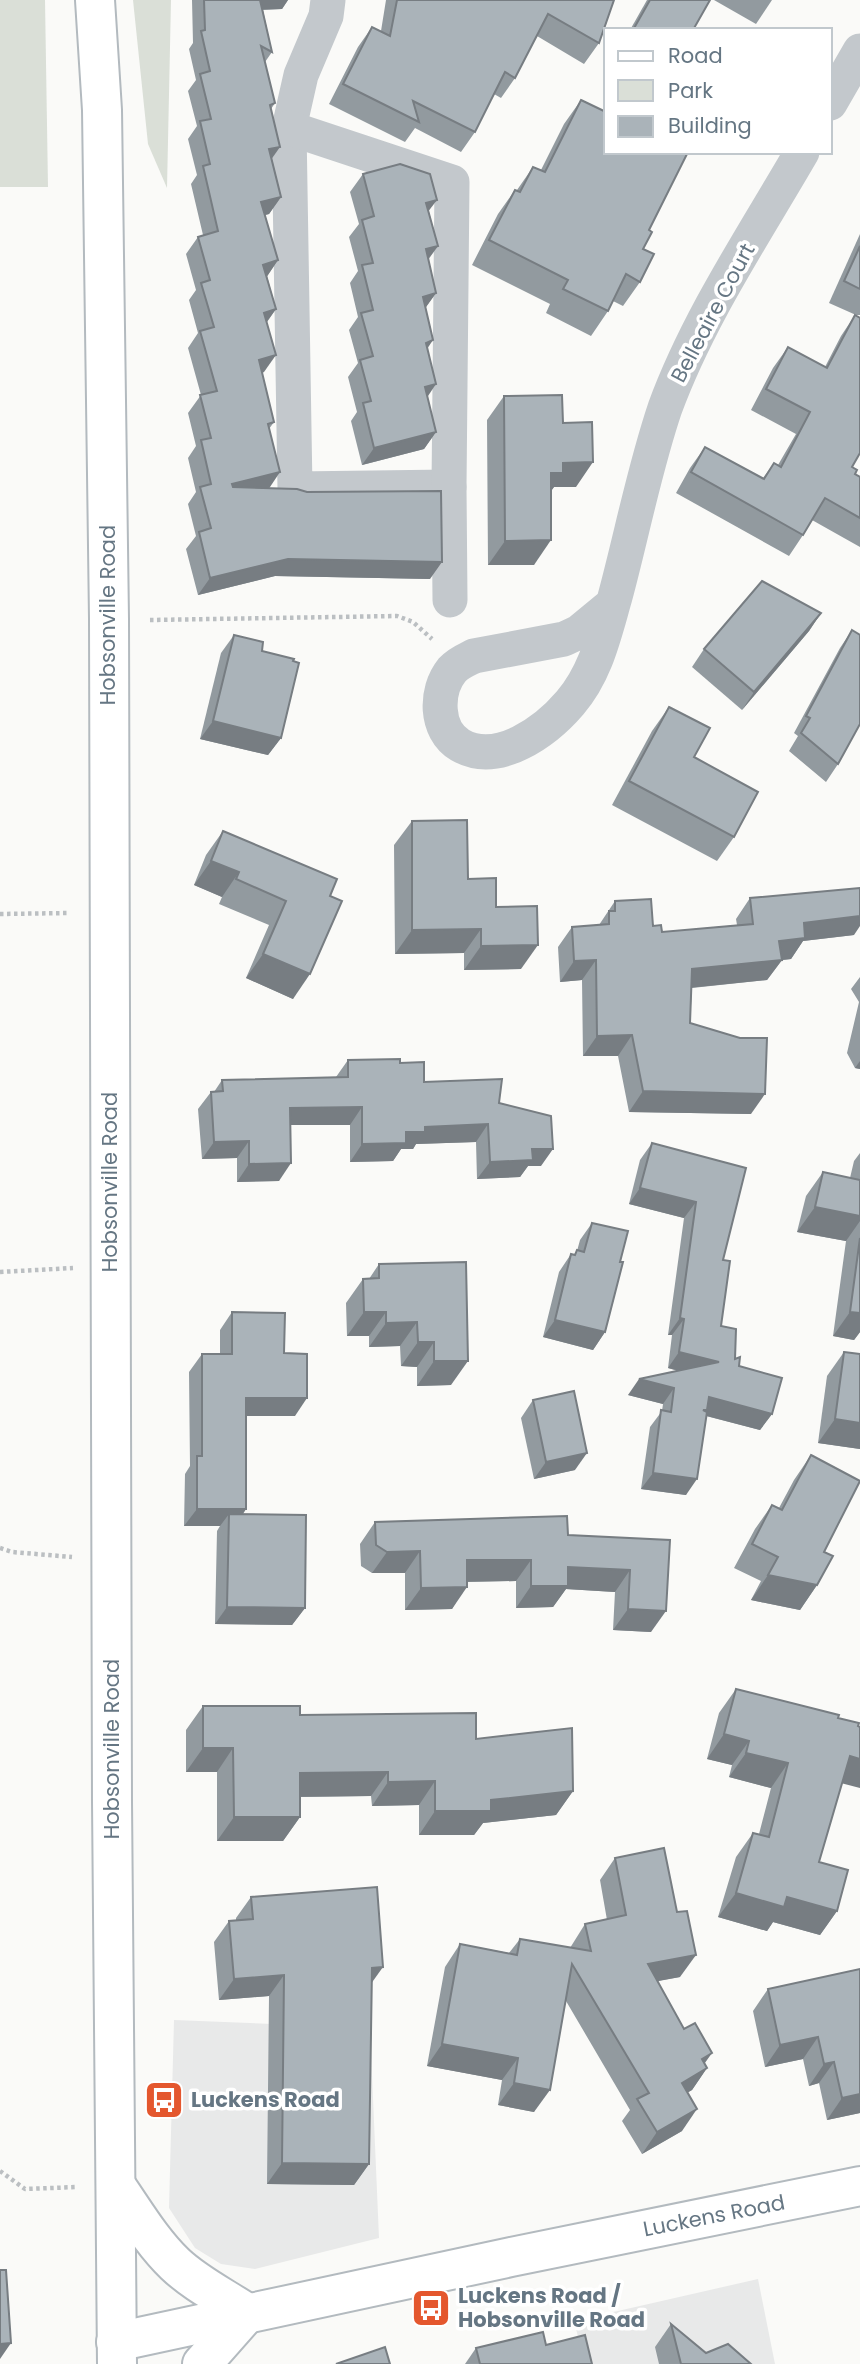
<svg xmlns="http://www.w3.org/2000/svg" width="860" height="2364" viewBox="0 0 860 2364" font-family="Poppins,sans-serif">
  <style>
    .built { fill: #e8e9e9 }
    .green { fill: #dadfd7 }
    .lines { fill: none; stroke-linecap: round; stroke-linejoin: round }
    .secondary-casing { stroke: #b3babf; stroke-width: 42 }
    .path { stroke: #bbbfc2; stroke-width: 4.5; stroke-dasharray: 3.5 3.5; stroke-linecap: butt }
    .street { stroke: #c3c8cc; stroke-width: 35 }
    .secondary { stroke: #fff; stroke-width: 38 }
    .wall { fill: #929a9f }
    .shaded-wall { fill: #777d82 }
    .building { fill: #aab3b9; stroke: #777d82; stroke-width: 2 }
    .labels { text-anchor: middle; stroke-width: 7; stroke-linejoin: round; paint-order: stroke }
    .street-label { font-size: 21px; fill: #657683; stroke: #fff }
    .poi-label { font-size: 21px; font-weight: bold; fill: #657683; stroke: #fff; text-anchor: start }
  </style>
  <rect width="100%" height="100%" fill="#fafaf8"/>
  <g class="built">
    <path d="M174,2020L370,2028L379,2238L255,2269L221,2264L195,2248L169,2208Z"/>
    <path d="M758,2279L775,2364H585L574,2321Z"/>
  </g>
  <g class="green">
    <path d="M0,0H45L48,187H0Z"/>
    <path d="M133,0H171L167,188L148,144Z"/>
  </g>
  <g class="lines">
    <g class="secondary-casing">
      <g id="secondary">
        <path d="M95,0L102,110L109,619L112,1801L117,2364"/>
        <path d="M117,2187C135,2213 152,2242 175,2264C196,2284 223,2297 247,2313"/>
        <path d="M116,2342L511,2257L860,2186"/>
        <path d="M202,2364L247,2313"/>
      </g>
    </g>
    <g class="path">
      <path d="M150,620L397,616L413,622L432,639"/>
      <path d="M0,914L70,913"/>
      <path d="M0,1272L73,1268"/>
      <path d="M0,1548L12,1552L72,1557"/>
      <path d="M0,2171L25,2189L77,2187"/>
    </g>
    <g class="street">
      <path d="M328,0L326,16L301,75L289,128L295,489L449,487"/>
      <path d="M830,103L860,51"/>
      <path d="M289,128L452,182L449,487L450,600"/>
      <path d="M613,604L579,632L564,639L474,656C466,660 458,663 452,670C435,691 435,730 460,745C498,767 546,731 570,703C596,673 604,635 615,597C632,534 644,470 665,408C698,318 754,235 802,152"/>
    </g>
    <use href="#secondary" class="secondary"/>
  </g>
  <g class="wall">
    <path d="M192,0H288L282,9L263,10L272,52L265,62L275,103L271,109L272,159L281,197L269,214L265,215L278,260L267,276L276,309L267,322L264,372L262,373L274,422L269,429V488L430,579L275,576L198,595L186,549L196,536L188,504L196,492L188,458L196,446L188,413L201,395L188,348L198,333L189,300L196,290L186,254L198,237L203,235L191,184L197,175L188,139L197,126L188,91L196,80L189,49L193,43Z"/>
    <path d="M386,0H614L599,43L584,64L537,36L515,78L501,98L494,94L475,132L461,152L415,128L405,142L329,104L358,47L372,27L381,31Z"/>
    <path d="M647,0H710L693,30H630Z"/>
    <path d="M714,0H772L756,24Z"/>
    <path d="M581,100L649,230L643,249L640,282L623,306L613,301L608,311L591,336L546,313L550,304L472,265L498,214L515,190H517L533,167L541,170L564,124Z"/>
    <path d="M363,174L429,212L438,246L428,260L436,293L425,308L427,396L436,432L424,449L362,465L351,421L357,412L348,377L358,363L349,330L358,317L350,283L358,271L349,237L359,224L350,192Z"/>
    <path d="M860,234V315H856L829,303Z"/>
    <path d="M855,315L852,467L855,474L860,477V547L812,520L803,535L789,556L676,493L690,468L705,447L763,478L774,463L778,465L796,434L751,410L773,368L788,347L825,367L841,336Z"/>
    <path d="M504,396L563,423L576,487H554L551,491L534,565H488L487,420Z"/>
    <path d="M821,613L809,631L742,710L692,667L704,649Z"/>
    <path d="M852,630L838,764L826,782L789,751L798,736L794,733L840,648Z"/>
    <path d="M234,635L262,651L281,738L268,755L200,739L221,653Z"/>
    <path d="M669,707L734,837L717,861L612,805L652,731Z"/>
    <path d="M412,821L496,907L521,969L464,970V953L395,954L394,845Z"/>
    <path d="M223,831L330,896L293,999L246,978L269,925L219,904L222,897L194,885L206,855Z"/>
    <path d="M750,898L854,935L803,941L791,959L782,960L767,980L692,988L690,1023L751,1114L629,1112L618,1056H583L582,980L560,982L558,947L572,927L599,925L615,901L662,932L737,925L736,919Z"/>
    <path d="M860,977V1069L855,1068L847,1053L859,1002L851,989Z"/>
    <path d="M348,1060L400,1063L424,1082L499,1103L541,1166H528L520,1177L477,1179L476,1142L416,1144L413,1149H401L393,1161L350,1162V1125H291L279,1181L237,1182V1158L202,1159L198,1109L211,1092H214L222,1080L336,1077Z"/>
    <path d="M652,1143L746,1168L723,1260L721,1326L739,1366L772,1414L760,1430L706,1416L686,1495L641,1489L650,1427L662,1411L663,1404L628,1395L678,1371L668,1368L672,1335H668L684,1218L629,1204L640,1160Z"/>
    <path d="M860,1153V1332L854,1340L833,1336L846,1241L797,1232L806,1196L823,1172L850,1178L854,1161Z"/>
    <path d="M592,1223L620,1262L605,1332L593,1350L543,1337L559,1272L571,1254L574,1255L577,1251L580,1240Z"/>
    <path d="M466,1262L451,1385L417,1386V1367L401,1366L400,1346L369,1347V1336H347L346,1303L363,1279H369L379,1264Z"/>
    <path d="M232,1312L284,1353L295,1416H246V1509L243,1514L305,1608L292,1625L215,1624L217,1531L220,1526H184L185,1474L190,1466L189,1372L202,1354H220V1330Z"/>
    <path d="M844,1352L860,1354V1449L818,1443L827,1376Z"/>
    <path d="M533,1400L575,1470L534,1479L521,1418Z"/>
    <path d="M811,1455L824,1552L817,1585L800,1610L751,1600L761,1581L734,1568L755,1529L772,1505L779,1508L794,1480Z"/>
    <path d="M375,1522L568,1535L670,1540L651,1632L613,1630L615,1592L566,1589L553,1607L516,1608V1581L467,1582L452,1609L405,1610V1573H372L361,1566L360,1544Z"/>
    <path d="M736,1689L838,1718L842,1783L819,1862L837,1911L820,1935L773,1922L767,1931L718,1917L736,1857L753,1833L759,1834L771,1788L729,1777L732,1765L707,1759L719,1713Z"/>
    <path d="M203,1706L300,1715L476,1739L573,1791L556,1815L483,1823L474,1835H419V1805L372,1806L371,1796L300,1797V1817L283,1841H217V1772H186V1730Z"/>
    <path d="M615,1858L680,1977L657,1981L684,2029L707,2068L692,2090L688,2092L682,2131L642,2154L622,2121L630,2110L566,2001L534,2112L498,2105L502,2080L427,2066L445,1967L460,1944L509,1953L520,1939L570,1948L585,1924L607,1920L600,1880Z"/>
    <path d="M251,1897L372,1982L369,2164L354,2185L267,2184L269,1996L219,2000L214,1942L229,1921L236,1920V1918Z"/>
    <path d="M860,1969V2113L827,2120L819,2083L809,2086L803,2059L765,2067L753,2011L768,1989Z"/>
    <path d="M671,2324L706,2353L751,2364H659L655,2347Z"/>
    <path d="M546,2345L592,2364H465L476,2348Z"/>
  </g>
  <g class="shaded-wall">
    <path d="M254,0H288L282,9L246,10Z"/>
    <path d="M280,147L268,164L269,149Z"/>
    <path d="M281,197L269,214L249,219L261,202Z"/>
    <path d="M437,200L424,217L426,203Z"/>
    <path d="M438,246L425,263L426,249Z"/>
    <path d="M278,260L266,278L263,265Z"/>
    <path d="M436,293L424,310L423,297Z"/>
    <path d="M276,309L263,327L264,313Z"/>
    <path d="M433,340L421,358L426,343Z"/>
    <path d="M276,355L264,372L247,377L259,360Z"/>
    <path d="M436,384L424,402L425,387Z"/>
    <path d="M436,432L424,449L362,465L374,448Z"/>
    <path d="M593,462L576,487H554L546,498L551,473L563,463Z"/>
    <path d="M280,472L268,490L220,502L232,484Z"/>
    <path d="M551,540L534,565H488L505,541Z"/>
    <path d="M288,559L442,562L430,579L275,576L198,595L210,578Z"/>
    <path d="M821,613L809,631L742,710L754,692Z"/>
    <path d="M213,721L281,738L268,755L200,739Z"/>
    <path d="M211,861L239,872L222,897L194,885Z"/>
    <path d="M860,916V926L854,935L803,941L791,959L782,960L767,980L678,989L692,969L779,941L804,923Z"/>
    <path d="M481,929L464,953L395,954L412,930Z"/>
    <path d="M538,945L521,969L464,970L481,946Z"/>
    <path d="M263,954L310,974L293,999L246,978Z"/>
    <path d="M596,960L582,980L560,982L574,961Z"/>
    <path d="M632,1035L618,1056H583L597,1036Z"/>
    <path d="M860,1061V1069L855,1068Z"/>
    <path d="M643,1091L765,1094L751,1114L629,1112Z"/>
    <path d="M362,1107L350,1125H278L290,1108Z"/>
    <path d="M488,1124L476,1142L416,1144L413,1149H401L393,1161L350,1162L362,1144L406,1132L425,1127Z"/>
    <path d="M249,1141L237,1158L202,1159L214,1142Z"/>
    <path d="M532,1149H553L541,1166H528L520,1177L477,1179L490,1162Z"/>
    <path d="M291,1163L279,1181L237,1182L249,1164Z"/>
    <path d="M640,1188L696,1202L684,1218L629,1204Z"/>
    <path d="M815,1207L860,1216V1221L846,1241L797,1232Z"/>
    <path d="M364,1312H386L369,1336H347Z"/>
    <path d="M850,1312L860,1313V1332L854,1340L833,1336Z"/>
    <path d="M680,1318L684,1319L672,1335H668Z"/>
    <path d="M555,1320L605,1332L593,1350L543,1337Z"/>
    <path d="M417,1322L400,1346L369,1347L386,1323Z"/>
    <path d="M418,1342H434L417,1367L401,1366Z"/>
    <path d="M679,1352L719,1362L708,1378L668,1368Z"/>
    <path d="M434,1361H468L451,1385L417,1386Z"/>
    <path d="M639,1379L674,1388L663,1404L628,1395Z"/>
    <path d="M709,1397L772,1414L760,1430L703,1415Z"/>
    <path d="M246,1398H307L295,1416H234Z"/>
    <path d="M835,1419L860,1423V1449L818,1443Z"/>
    <path d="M587,1453L575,1470L534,1479L546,1462Z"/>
    <path d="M653,1473L697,1479L686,1495L641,1489Z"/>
    <path d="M197,1509H246L234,1526L229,1514L220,1526H184Z"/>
    <path d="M420,1551L405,1573H372L387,1552Z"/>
    <path d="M467,1560H531L516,1581L452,1582Z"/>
    <path d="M568,1567L630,1570L615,1592L566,1589L553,1607L516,1608L531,1586Z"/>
    <path d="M768,1575L817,1585L800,1610L751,1600Z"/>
    <path d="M467,1587L452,1609L405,1610L421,1588Z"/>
    <path d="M227,1607L305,1608L292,1625L215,1624Z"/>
    <path d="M628,1609L666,1611L651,1632L613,1630Z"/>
    <path d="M724,1734L749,1741L732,1765L707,1759Z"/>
    <path d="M203,1748H233L217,1772H186Z"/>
    <path d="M746,1753L788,1763L771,1788L729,1777Z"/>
    <path d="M850,1756L860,1759V1788L833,1781Z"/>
    <path d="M388,1772L371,1796L283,1797L300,1773Z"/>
    <path d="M435,1781L419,1805L372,1806L388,1782Z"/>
    <path d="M573,1791L556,1815L483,1823L474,1835H419L435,1811L491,1800Z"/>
    <path d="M234,1817H300L283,1841H217Z"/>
    <path d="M736,1893L787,1897L837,1911L820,1935L773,1922L767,1931L718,1917Z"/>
    <path d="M696,1955L680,1977L632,1986L648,1964Z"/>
    <path d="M383,1967L368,1988L372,1968Z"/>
    <path d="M284,1975L269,1996L219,2000L234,1979Z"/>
    <path d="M818,2037L803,2059L765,2067L780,2045Z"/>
    <path d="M442,2044L518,2058L502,2080L427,2066Z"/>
    <path d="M712,2053L697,2074L707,2068L692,2090L667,2105L682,2083L702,2059Z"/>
    <path d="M834,2062L819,2083L809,2086L824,2064Z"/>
    <path d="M514,2083L550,2090L534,2112L498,2105Z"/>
    <path d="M860,2094V2113L827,2120L842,2098Z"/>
    <path d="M697,2109L682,2131L642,2154L657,2132Z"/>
    <path d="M282,2163L369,2164L354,2185L267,2184Z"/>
    <path d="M11,2343L0,2359V2344Z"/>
  </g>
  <g class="building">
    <path d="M204,0H260L272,52L261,46L275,103L270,105L280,147L269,149L281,197L261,202L278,260L263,265L276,309L264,313L276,355L259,360L274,422L268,424L280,472L232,484L233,487L297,489L307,492L441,491L442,562L288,559L210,578L199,532L211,528L200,487L211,484L201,440L211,438L200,395L217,391L200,331L214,327L201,283L210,280L198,237L218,231L203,166L210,164L200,121L211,119L200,74L210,71L201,31L205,30Z"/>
    <path d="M397,0H614L599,43L548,14L515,78L505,72L475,132L413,101L419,122L343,84L372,27L390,36Z"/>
    <path d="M650,0H710L693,30H633Z"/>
    <path d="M581,100L606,112V152H688L649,230L652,232L643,249L654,254L640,282L626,274L608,311L563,289L568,280L489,240L515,190L520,192L533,167L545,172Z"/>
    <path d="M400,164L430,174L437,200L426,203L438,246L426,249L436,293L423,297L433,340L426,343L436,384L425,387L436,432L374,448L363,403L371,401L360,360L373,356L361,313L373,310L362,265L373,263L362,220L374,216L363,174Z"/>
    <path d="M860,246V289L844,281Z"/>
    <path d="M855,315L860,318V453L852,467L857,470L855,474L860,477V518L825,498L803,535L691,472L705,447L764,479L774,463L781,467L810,412L766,389L788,347L827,368Z"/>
    <path d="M562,395L563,423L592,422L593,462L563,463V473H551V540L505,541L504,396Z"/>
    <path d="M762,581L821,613L754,692L704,649Z"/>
    <path d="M852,630L860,635V724L838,764L801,733L810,718L806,716Z"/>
    <path d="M234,635L263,642L262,651L294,659L293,661L299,663L281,738L213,721Z"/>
    <path d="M669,707L710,728L694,757L758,792L734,837L629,781Z"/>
    <path d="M467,820L468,879L496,878V907L537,906L538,945L481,946V929L412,930V821Z"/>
    <path d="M223,831L337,879L330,896L342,901L310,974L263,954L286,901L236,879L239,872L211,861Z"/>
    <path d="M860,888V916L804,923L805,938L779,941L782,960L692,969L690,1023L740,1038H767L765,1094L643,1091L632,1035L597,1036L596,960L574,961L572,927L609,924V911H615V901L651,899L653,926L661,925L662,932L753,924L750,898Z"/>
    <path d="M400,1059V1063L424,1062V1082L502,1079L499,1103L551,1116L553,1149H532L533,1160L490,1162L488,1124L425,1127V1132H406V1143L362,1144V1107L290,1108L291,1163L249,1164V1141L214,1142L211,1092L223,1091L222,1080L348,1077V1060Z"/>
    <path d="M652,1143L746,1168L723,1260L730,1261L721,1326L736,1329L735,1359L740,1357L739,1366L782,1378L772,1414L709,1397L707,1410H703L707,1412L697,1479L653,1473L661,1410L671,1412L674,1388L639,1379L719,1362L679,1352L684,1319L680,1318L696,1202L640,1188Z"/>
    <path d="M823,1172L860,1180V1216L815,1207Z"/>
    <path d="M592,1223L628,1231L620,1262H623L605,1332L555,1320L571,1254L575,1255L577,1250L584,1252Z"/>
    <path d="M860,1238V1313L850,1312Z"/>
    <path d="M466,1262L468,1361H434V1342H418L417,1322L386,1323V1312H364L363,1279L379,1278V1264Z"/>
    <path d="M232,1312L285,1313L284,1353L307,1354V1398H246V1509H197V1456H202V1354H232Z"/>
    <path d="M844,1352L860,1354V1423L835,1419Z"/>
    <path d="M574,1391L587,1453L546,1462L533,1400Z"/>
    <path d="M811,1455L860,1481L824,1552L833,1556L817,1585L768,1575L778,1557L752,1544L772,1505L782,1510Z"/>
    <path d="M229,1514L306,1515L305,1608L227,1607Z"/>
    <path d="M567,1516L568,1535L670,1540L666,1611L628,1609L630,1570L568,1567V1586H531V1560H467V1587L421,1588L420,1551L387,1552L376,1545L375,1522Z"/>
    <path d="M736,1689L839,1715L838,1718L859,1723L858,1726L860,1727V1759L850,1756L819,1862L848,1870L837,1911L787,1897L784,1907L736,1893L753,1833L769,1837L788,1763L746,1753L749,1741L724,1734Z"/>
    <path d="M203,1706H300V1715L476,1713V1739L572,1728L573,1791L491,1800V1811H435V1781L388,1782V1772L300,1773V1817H234L233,1748H203Z"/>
    <path d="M664,1848L677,1912L687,1911L696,1955L648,1964L684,2029L695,2023L712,2053L702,2059L707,2068L682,2083L697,2109L657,2132L637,2099L649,2093L572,1964L550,2090L514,2083L518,2058L442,2044L460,1944L517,1955L520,1939L591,1951L585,1924L626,1915L615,1858Z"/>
    <path d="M377,1887L383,1967L372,1968L369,2164L282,2163L284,1975L234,1979L229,1921L253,1919L251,1897Z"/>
    <path d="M860,1969V2094L842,2098L834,2062L824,2064L818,2037L780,2045L768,1989Z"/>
    <path d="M0,2270H6L11,2343L0,2344Z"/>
    <path d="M671,2324L706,2353L728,2344L751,2364H681Z"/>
    <path d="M543,2332L546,2345L585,2335L592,2364H480L476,2348Z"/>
    <path d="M385,2347L390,2364H336Z"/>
  </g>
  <defs>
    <g id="bus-square" transform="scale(2.0125)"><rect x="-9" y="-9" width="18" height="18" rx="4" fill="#e4572e" stroke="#fff"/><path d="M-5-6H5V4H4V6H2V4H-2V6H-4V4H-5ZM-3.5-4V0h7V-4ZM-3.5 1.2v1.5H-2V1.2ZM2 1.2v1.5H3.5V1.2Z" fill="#fff"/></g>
  </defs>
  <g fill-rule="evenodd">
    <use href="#bus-square" x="164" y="2100"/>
    <use href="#bus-square" x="431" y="2308"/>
  </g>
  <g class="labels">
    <g class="street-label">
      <text transform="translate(713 313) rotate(-62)" y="7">Belleaire Court</text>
      <text transform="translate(108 615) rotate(-90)" y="7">Hobsonville Road</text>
      <text transform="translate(110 1182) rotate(-90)" y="7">Hobsonville Road</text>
      <text transform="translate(112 1749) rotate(-90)" y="7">Hobsonville Road</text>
      <text transform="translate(714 2216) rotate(-11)" y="7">Luckens Road</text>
    </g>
    <g class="poi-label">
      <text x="191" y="2107">Luckens Road</text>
      <text x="458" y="2303">Luckens Road /<tspan x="458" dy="24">Hobsonville Road</tspan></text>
    </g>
  </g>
  <rect x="604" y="28" width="228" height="126" fill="#ffffff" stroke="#c1c8cd" stroke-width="2"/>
  <rect x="618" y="51" width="35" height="10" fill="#ffffff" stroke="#c1c8cd" stroke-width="2"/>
  <text x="668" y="63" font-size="21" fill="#657683">Road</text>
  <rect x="618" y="80" width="35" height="21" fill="#dadfd7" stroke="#c1c8cd" stroke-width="2"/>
  <text x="668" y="98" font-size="21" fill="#657683">Park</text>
  <rect x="618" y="116" width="35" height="21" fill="#aab3b9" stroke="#c1c8cd" stroke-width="2"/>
  <text x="668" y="133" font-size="21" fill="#657683">Building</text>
</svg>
